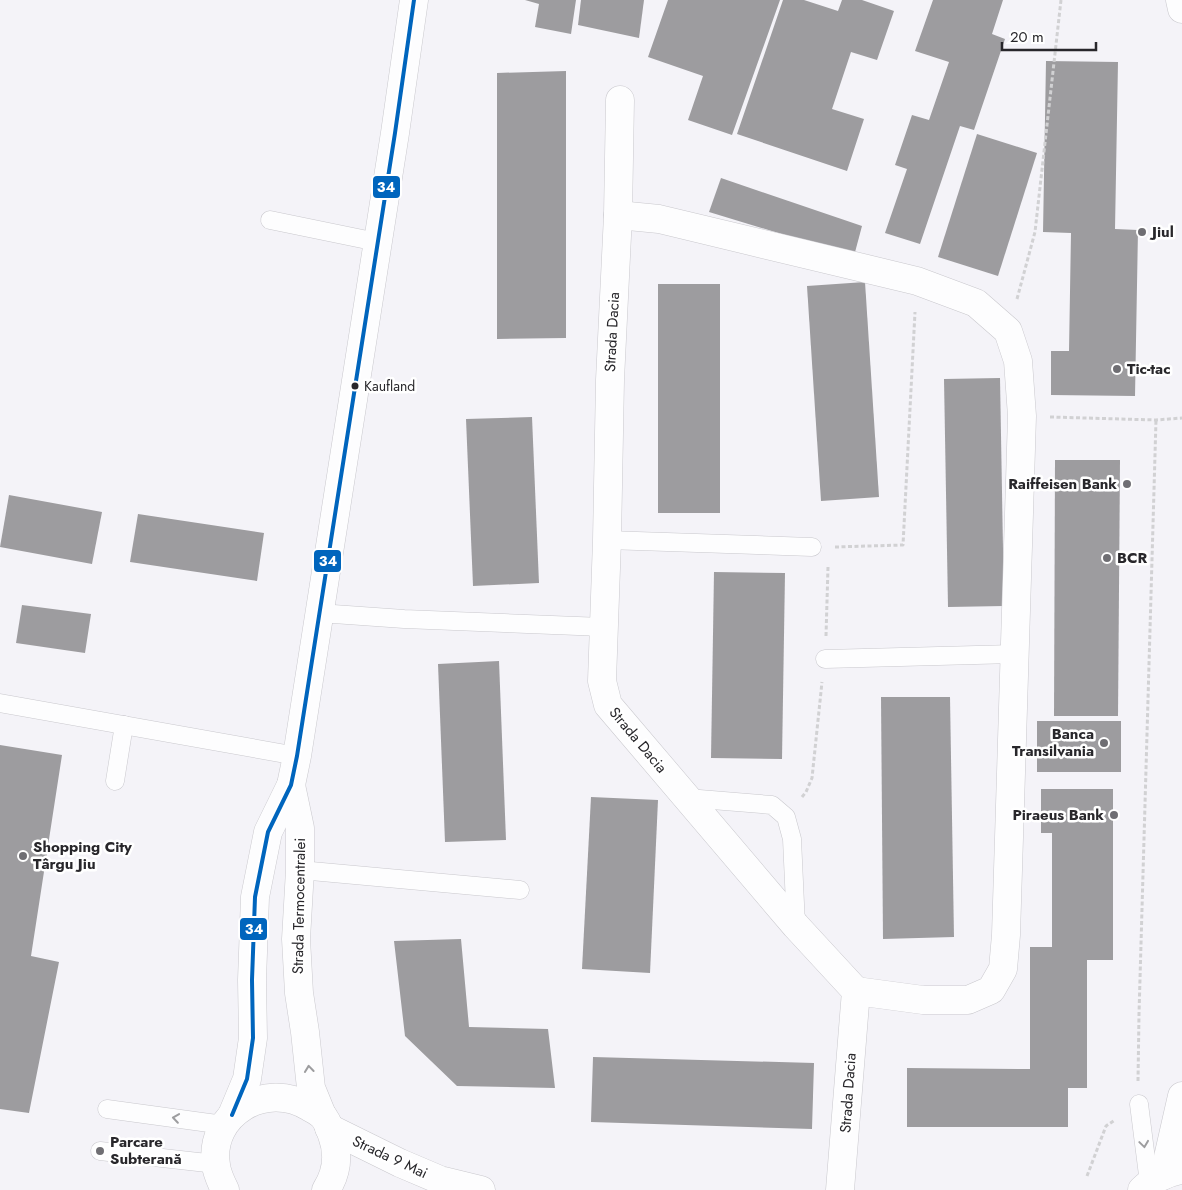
<svg xmlns="http://www.w3.org/2000/svg" width="1182" height="1190" viewBox="0 0 1182 1190" font-family="Jost,sans-serif">
  <style>
    .building { fill: #9d9c9f }
    .lines { fill: none; stroke-linecap: round; stroke-linejoin: round }
    .lane-casing { stroke: #c9c8cd; stroke-width: 19 }
    .street-casing { stroke: #c9c8cd; stroke-width: 29 }
    .secondary-casing { stroke: #c9c8cd; stroke-width: 29 }
    .primary-casing { stroke: #c9c8cd; stroke-width: 29 }
    .path { stroke: #d1d1d3; stroke-width: 3; stroke-dasharray: 4 2.5; stroke-linecap: butt }
    .lane { stroke: #fdfdfe; stroke-width: 18 }
    .street { stroke: #fdfdfe; stroke-width: 28 }
    .secondary { stroke: #fdfdfe; stroke-width: 28 }
    .primary { stroke: #fdfdfe; stroke-width: 28 }
    .bus-1-casing { stroke: #fff; stroke-width: 8 }
    .bus-1 { stroke: #0065bd; stroke-width: 4 }
    .oneway { stroke: #9d9d9f }
    .poi-dot { fill: #6f6e73; stroke: #fff; stroke-width: 2 }
    .bus-dot { fill: #28272b; stroke: #fff; stroke-width: 2 }
    .labels { text-anchor: middle; stroke-width: 5; stroke-linejoin: round; paint-order: stroke }
    .bus-label { font-size: 14px; fill: #28272b; stroke: #fff; text-anchor: start }
    .poi-label { font-size: 15px; font-weight: bold; fill: #28272b; stroke: #fff; text-anchor: start }
    .street-label { font-size: 15px; fill: #28272b; stroke: #fff }
    .line-badge { stroke: #fff; stroke-width: 2 }
    .badge-label { font-size: 14px; text-anchor: middle; font-weight: bold; fill: #fff }
  </style>
  <rect width="100%" height="100%" fill="#f4f3f8"/>
  <g class="building">
    <path d="M525,0H576L571,34L535,27L539,4Z"/>
    <path d="M581,0H644L639,38L578,25Z"/>
    <path d="M668,0H780L732,135L688,120L703,76L648,57Z"/>
    <path d="M783,0H804L838,11L842,0H862L894,11L877,60L851,52L832,109L864,119L847,171L737,134Z"/>
    <path d="M933,0H1003L992,34L1005,39L974,130L960,126L920,244L885,233L907,169L895,165L912,115L929,120L949,62L915,51Z"/>
    <path d="M1046,61L1118,62L1115,229L1138,230L1135,396L1051,395V351H1069L1071,233L1043,232Z"/>
    <path d="M566,71V338L497,339V73Z"/>
    <path d="M977,134L1037,153L998,276L938,257Z"/>
    <path d="M721,178L862,226L854,256L709,212Z"/>
    <path d="M865,282L879,497L821,501L807,286Z"/>
    <rect x="658" y="284" width="62" height="229"/>
    <path d="M1000,378L1004,606L948,607L944,379Z"/>
    <path d="M532,417L539,583L473,586L466,419Z"/>
    <path d="M1055,460H1120L1118,716H1054Z"/>
    <path d="M9,495L102,512L92,564L0,547Z"/>
    <path d="M138,514L264,533L257,581L130,562Z"/>
    <path d="M714,572L785,573L782,759L711,758Z"/>
    <path d="M22,605L91,614L85,653L16,643Z"/>
    <path d="M499,661L506,840L445,842L438,664Z"/>
    <path d="M881,697H950L954,937L883,939Z"/>
    <rect x="1037" y="721" width="84" height="51"/>
    <path d="M0,745L62,755L31,956L59,962L29,1113L0,1109Z"/>
    <path d="M1041,789H1113V960H1087V1088H1068V1127H907V1068L1030,1069V947H1052V833H1041Z"/>
    <path d="M591,797L658,800L650,973L582,969Z"/>
    <path d="M461,939L469,1027L548,1029L555,1088L457,1086L405,1036L394,941Z"/>
    <path d="M593,1057L814,1063L812,1129L591,1122Z"/>
  </g>
  <g class="lines">
    <g class="lane-casing">
      <g id="lane">
        <path d="M270,220L377,242"/>
        <path d="M607,540L812,547"/>
        <path d="M319,613L404,619L603,627"/>
        <path d="M825,659L1014,654"/>
        <path d="M0,703L297,756"/>
        <path d="M115,781L124,725"/>
        <path d="M687,798L772,805L786,817L792,839L796,926"/>
        <path d="M300,870L520,890"/>
        <path d="M1139,1104L1149,1183"/>
        <path d="M107,1109L224,1125"/>
        <path d="M100,1151L216,1164"/>
      </g>
    </g>
    <g class="street-casing">
      <g id="street">
        <path d="M620,100L618,215L610,380L607,540L602,681L608,705L796,926L856,991L840,1190"/>
        <path d="M618,215L659,219L917,281L976,303L1008,331L1018,361L1022,416L1006,935L1003,969L991,990L968,1000H923L856,991"/>
      </g>
    </g>
    <g class="secondary-casing">
      <g id="secondary">
        <path d="M291,785L300,828V870L296,939L299,993L305,1032L311,1088L322,1115"/>
        <path d="M232,1115L247,1079L253,1038L252,980L255,897L268,832L291,785L297,756L395,133L414,0"/>
        <path d="M329,1128L400,1163L440,1180L481,1190"/>
        <path d="M225,1190C221,1182 217,1174 216,1165C208,1114 266,1080 309,1107C313,1109 318,1112 322,1115C327,1120 330,1129 332,1135C339,1154 337,1173 326,1190"/>
      </g>
    </g>
    <g class="primary-casing">
      <g id="primary">
        <path d="M1180,0L1182,9"/>
        <path d="M1164,1175L1182,1096"/>
        <path d="M1142,1190C1153,1179 1166,1173 1181,1170"/>
      </g>
    </g>
    <g class="path">
      <path d="M1017,299L1035,232L1061,0"/>
      <path d="M1050,417L1156,420L1182,418"/>
      <path d="M835,547L903,545L915,312"/>
      <path d="M826,636L828,567"/>
      <path d="M802,797L806,792L812,778L822,682"/>
      <path d="M1138,1081L1139,1014L1156,420"/>
      <path d="M1087,1176L1106,1126L1115,1120"/>
    </g>
    <use href="#lane" class="lane"/>
    <use href="#street" class="street"/>
    <use href="#secondary" class="secondary"/>
    <use href="#primary" class="primary"/>
    <g class="bus-1-casing">
      <path id="bus-1" d="M232,1115L247,1079L253,1038L252,980L255,897L268,832L291,785L297,756L395,133L414,0"/>
    </g>
    <use href="#bus-1" class="bus-1"/>
  </g>
  <defs><path id="oneway-chevron" d="M-2-3.5L2.5 0L-2 3.5" fill="none" stroke-width="1.6" stroke-linecap="round" stroke-linejoin="round" transform="scale(1.25)"/></defs>
  <g class="oneway">
    <use href="#oneway-chevron" transform="translate(309 1069) rotate(-96)"/>
    <use href="#oneway-chevron" transform="translate(176 1118) rotate(-172)"/>
    <use href="#oneway-chevron" transform="translate(1144 1144) rotate(82)"/>
  </g>
  <g class="poi-dot">
    <circle cx="1142" cy="232" r="5"/>
    <circle cx="1117" cy="369" r="5"/>
    <circle cx="1127" cy="484" r="5"/>
    <circle cx="1107" cy="558" r="5"/>
    <circle cx="1104" cy="743" r="5"/>
    <circle cx="1114" cy="815" r="5"/>
    <circle cx="23" cy="856" r="5"/>
    <circle cx="100" cy="1151" r="5"/>
  </g>
  <circle class="bus-dot" cx="355" cy="386" r="4.5"/>
  <g class="labels">
    <g class="bus-label">
      <text x="364" y="391">Kaufland</text>
    </g>
    <g class="poi-label">
      <text x="1152" y="237">Jiul</text>
      <text x="1127" y="374">Tic-tac</text>
      <text x="1117" y="489" text-anchor="end">Raiffeisen Bank</text>
      <text x="1117" y="563">BCR</text>
      <text x="1094" y="739" text-anchor="end">Banca<tspan x="1094" dy="17">Transilvania</tspan></text>
      <text x="1104" y="820" text-anchor="end">Piraeus Bank</text>
      <text x="33" y="852">Shopping City<tspan x="33" dy="17">Târgu Jiu</tspan></text>
      <text x="110" y="1147">Parcare<tspan x="110" dy="17">Subterană</tspan></text>
    </g>
    <g class="street-label">
      <text transform="translate(612 332) rotate(-87)" y="5">Strada Dacia</text>
      <text transform="translate(638 740) rotate(50)" y="5">Strada Dacia</text>
      <text transform="translate(299 906) rotate(-89)" y="5">Strada Termocentralei</text>
      <text transform="translate(848 1093) rotate(-86)" y="5">Strada Dacia</text>
      <text transform="translate(390 1157) rotate(25)" y="5">Strada 9 Mai</text>
    </g>
  </g>
  <g class="line-badge">
    <rect x="372" y="175" width="29" height="24" rx="5" fill="#0065bd"/>
    <rect x="313" y="549" width="29" height="24" rx="5" fill="#0065bd"/>
    <rect x="239" y="917" width="29" height="24" rx="5" fill="#0065bd"/>
  </g>
  <g class="badge-label">
    <text x="386" y="192">34</text>
    <text x="328" y="566">34</text>
    <text x="254" y="934">34</text>
  </g>
  <path d="M1002 42v8h94v-8" fill="none" stroke="#28272b" stroke-width="2.5"/>
  <text x="1010" y="42" font-size="15" fill="#28272b" stroke="#ffffff" stroke-width="4" paint-order="stroke">20 m</text>
</svg>
